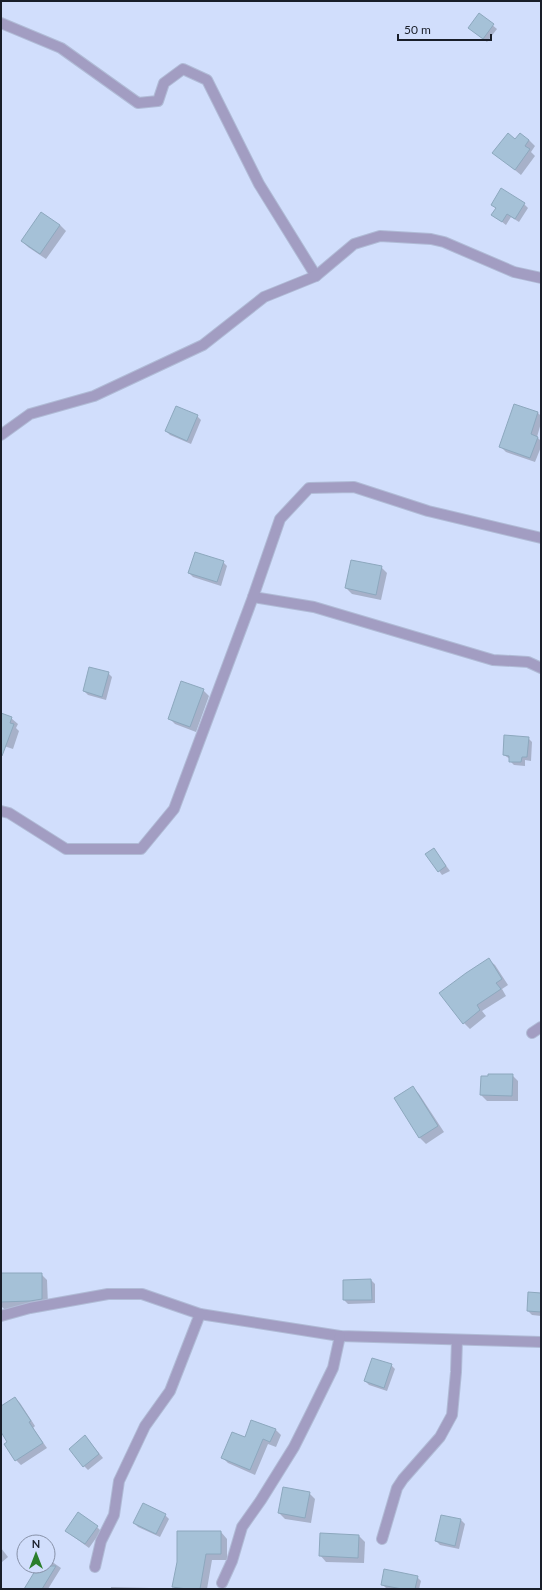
<svg xmlns="http://www.w3.org/2000/svg" width="542" height="1590" viewBox="0 0 542 1590" font-family="Lato,sans-serif">
  <style>
    .shadow { fill: #0003 }
    .building { fill: #a5c1d7; stroke: #8da8be }
    .lines { fill: none; stroke-linecap: round; stroke-linejoin: round }
    .minor-casing { stroke: #b0bbd6; stroke-width: 12 }
    .minor { stroke: #a29dc2; stroke-width: 10 }
  </style>
  <rect width="100%" height="100%" fill="#d1defc"/>
  <g class="shadow">
    <path d="M479,14L497,29L487,42L469,28Z"/>
    <path d="M516,140H529L535,146L531,152L535,156L521,175L494,153Z"/>
    <path d="M524,204L528,208L519,222L511,217L506,225L493,215L497,209L492,205Z"/>
    <path d="M60,225L66,231L46,259L28,247L22,241Z"/>
    <path d="M537,412L541,416V423L537,437L541,441V447L535,462L506,452L500,446Z"/>
    <path d="M197,416L201,420L191,444L170,435L166,431Z"/>
    <path d="M223,562L227,566L221,586L193,577L189,573Z"/>
    <path d="M381,567L387,573L381,600L352,594L346,588Z"/>
    <path d="M108,673L112,677L106,700L88,695L84,691Z"/>
    <path d="M203,690L209,696L196,732L175,724L169,718Z"/>
    <path d="M1,714L11,718L18,724L16,728L19,731L13,749L1,745Z"/>
    <path d="M528,738L532,742L531,761L525,760V766L514,765L510,761V759L504,755Z"/>
    <path d="M434,849L450,871L442,875L427,854Z"/>
    <path d="M488,959L495,965L508,985L502,989L506,996L482,1011L486,1016L470,1029L464,1023Z"/>
    <path d="M512,1075L518,1081V1101H487L481,1095Z"/>
    <path d="M413,1088L419,1094L444,1132L426,1144L420,1138L396,1099Z"/>
    <path d="M1,1274H41L47,1280L48,1305L6,1311L1,1306Z"/>
    <path d="M371,1280L375,1284V1303L348,1304L344,1300Z"/>
    <path d="M529,1293L541,1294V1316L532,1315L528,1311Z"/>
    <path d="M391,1365L395,1369L387,1391L369,1385L365,1381Z"/>
    <path d="M15,1398L20,1403L35,1426L33,1428L47,1448L21,1465L16,1460L8,1442L1,1430V1407Z"/>
    <path d="M275,1429L281,1435L276,1447L268,1444L255,1475L228,1463L223,1458L245,1438Z"/>
    <path d="M89,1441L103,1458L88,1470L84,1466Z"/>
    <path d="M309,1493L315,1499L311,1523L285,1519L279,1513Z"/>
    <path d="M165,1515L169,1519L160,1537L138,1527L134,1523Z"/>
    <path d="M461,1520L465,1524L459,1549L440,1545L436,1541Z"/>
    <path d="M97,1527L101,1531L89,1548L70,1534Z"/>
    <path d="M221,1532L227,1539V1560H212L207,1589H176L173,1586Z"/>
    <path d="M359,1536L365,1542L364,1563L326,1562L320,1555Z"/>
    <path d="M1,1548L8,1557L2,1562L1,1561Z"/>
    <path d="M48,1559L61,1568L48,1589H26L39,1566H48Z"/>
    <path d="M417,1577L421,1581L419,1589H390L386,1588L382,1584Z"/>
    <path d="M111,1587L150,1588L151,1589H111Z"/>
  </g>
  <g class="building">
    <path d="M479,13L494,24L483,39L468,28Z"/>
    <path d="M508,133L515,139L520,133L529,140L525,146L530,149L515,170L492,153Z"/>
    <path d="M501,188L525,203L515,219L507,214L502,222L491,215L496,208L491,205Z"/>
    <path d="M41,212L60,225L40,254L21,241Z"/>
    <path d="M514,404L538,412L531,434L538,437L530,458L499,447Z"/>
    <path d="M176,406L198,415L187,441L165,431Z"/>
    <path d="M195,552L224,561L217,582L188,573Z"/>
    <path d="M351,560L382,566L376,595L345,588Z"/>
    <path d="M89,667L109,672L102,697L83,691Z"/>
    <path d="M181,681L204,689L190,727L168,719Z"/>
    <path d="M1,713L12,717L10,723L14,724L2,756L1,755Z"/>
    <path d="M504,735L529,737L527,757H522L521,762H509V756L503,755Z"/>
    <path d="M434,848L446,866L438,872L425,854Z"/>
    <path d="M489,958L502,979L496,983L501,989L477,1005L480,1010L463,1024L439,993L466,973Z"/>
    <path d="M488,1074H513L512,1096L480,1095L481,1076H488Z"/>
    <path d="M413,1086L438,1126L419,1138L394,1098Z"/>
    <path d="M1,1273H42V1299L30,1301L1,1302Z"/>
    <path d="M371,1279L372,1300H343V1280Z"/>
    <path d="M528,1292L541,1293V1312L527,1311Z"/>
    <path d="M372,1358L392,1364L384,1388L364,1381Z"/>
    <path d="M15,1397L31,1421L29,1422L43,1443L15,1461L4,1444L7,1442L1,1432V1406Z"/>
    <path d="M251,1420L276,1429L270,1442L263,1439L250,1470L221,1458L232,1432L245,1437Z"/>
    <path d="M85,1435L99,1454L83,1467L69,1449Z"/>
    <path d="M283,1487L310,1492L305,1518L278,1513Z"/>
    <path d="M143,1503L166,1514L156,1534L133,1523Z"/>
    <path d="M78,1512L98,1526L85,1544L65,1531Z"/>
    <path d="M441,1515L461,1519L455,1546L435,1541Z"/>
    <path d="M177,1531H221V1554H206L200,1589H187L172,1587L177,1562Z"/>
    <path d="M320,1533L359,1535L358,1558L319,1556Z"/>
    <path d="M38,1566H56L42,1589H24Z"/>
    <path d="M384,1569L418,1576L415,1589H402L381,1585Z"/>
  </g>
  <g class="lines">
    <g class="minor-casing">
      <g id="minor">
        <path d="M1,23L61,48L138,103L158,101L164,83L183,69L207,80L259,184L316,276"/>
        <path d="M1,435L30,414L94,396L203,345L264,297L316,276L354,244L380,236L431,239L444,242L514,272L541,278"/>
        <path d="M253,597L314,607L493,660L528,662L541,668"/>
        <path d="M1,811L9,813L66,849H141L174,809L253,597L280,519L309,488L354,487L428,511L541,538"/>
        <path d="M532,1033L541,1027"/>
        <path d="M1,1316L30,1308L108,1294H142L200,1314L340,1336L541,1342"/>
        <path d="M382,1539L397,1488L403,1479L440,1437L452,1415L456,1372L457,1340"/>
        <path d="M95,1567L101,1541L114,1515L119,1481L145,1426L170,1391L200,1314"/>
        <path d="M222,1583L232,1561L242,1527L261,1500L294,1447L311,1413L333,1368L340,1336"/>
      </g>
    </g>
    <use href="#minor" class="minor"/>
  </g>
  <rect width="542" height="1590" fill="none" stroke="#191e29" stroke-width="4"/>
  <g transform="translate(36 1554)"><circle r="19" fill="#d1defc" stroke="#8791a8"/>
  <path d="M0-3L7 15L0 10L-7 15Z" fill="#2a7e2b"/>
  <text y="-6" font-size="11" font-weight="bold" text-anchor="middle" fill="#191e29">N</text>
  </g>
  <path d="M398 34v6h93v-6" fill="none" stroke="#191e29" stroke-width="2"/>
  <text x="404" y="34" font-size="12" fill="#191e29" stroke="#d1defc" stroke-width="3" paint-order="stroke">50 m</text>
</svg>
